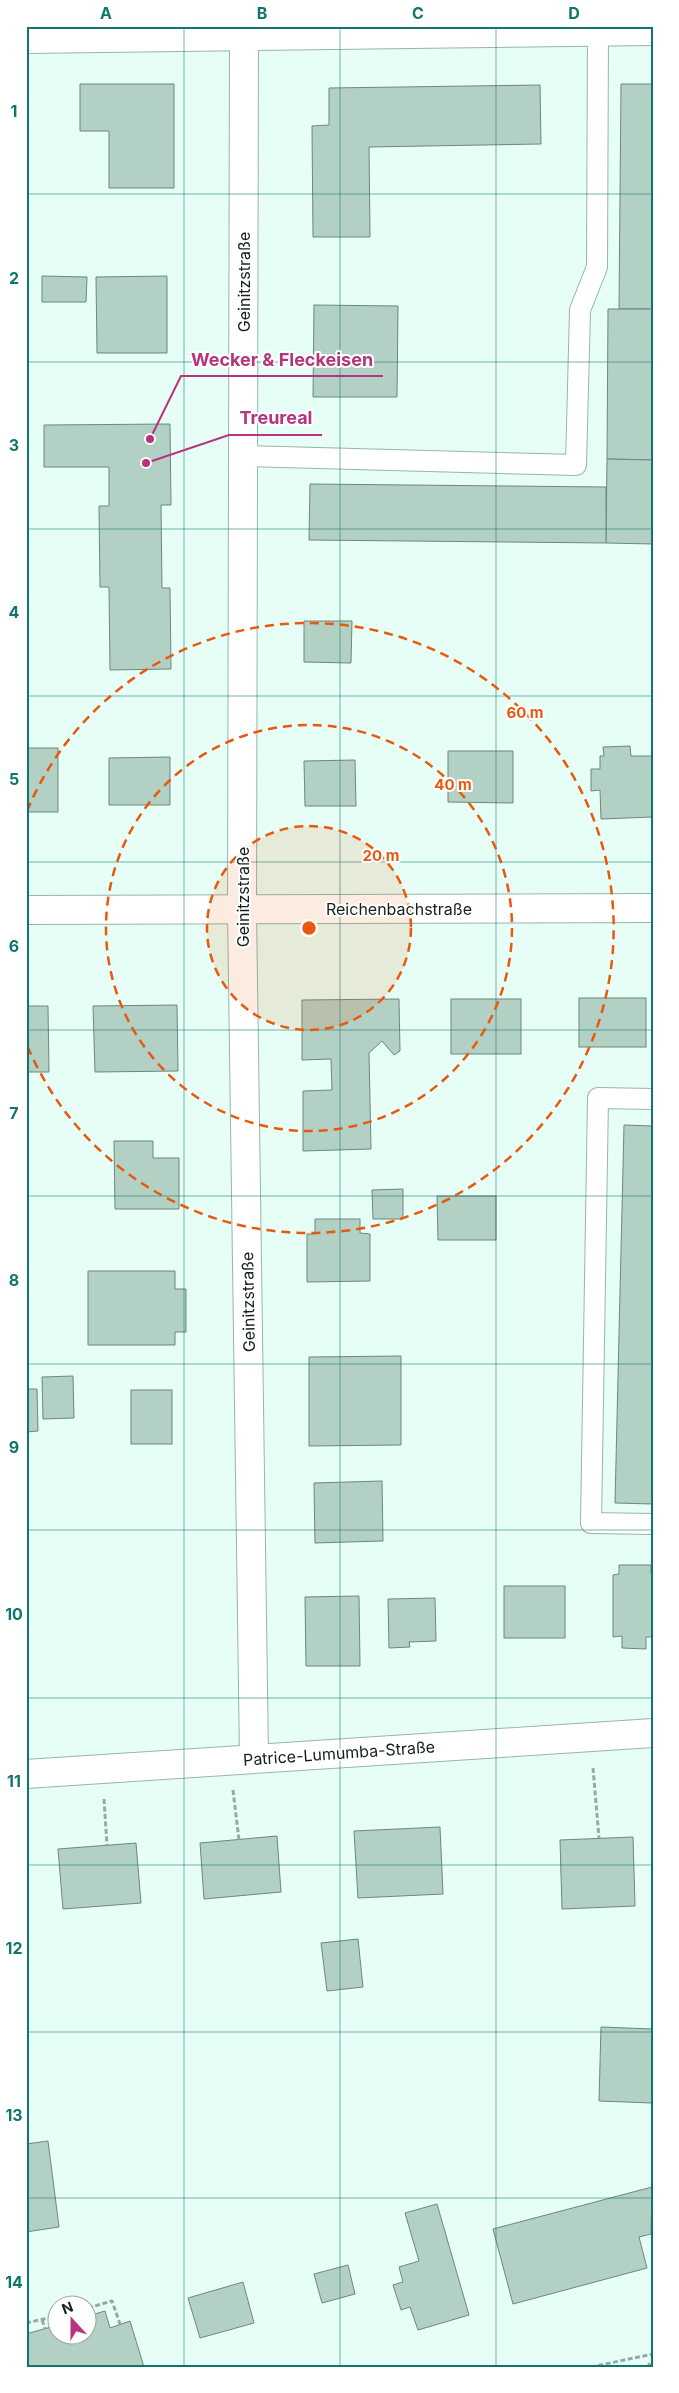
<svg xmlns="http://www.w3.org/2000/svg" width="679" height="2393" viewBox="0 0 679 2393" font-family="Inter,sans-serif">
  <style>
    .building { fill: #b2d0c4; stroke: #6d887e }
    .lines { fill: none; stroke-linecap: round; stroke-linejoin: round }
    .service-casing { stroke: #98b5aa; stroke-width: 22 }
    .minor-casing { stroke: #98b5aa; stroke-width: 30 }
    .tertiary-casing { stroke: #98b5aa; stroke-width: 30 }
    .path { stroke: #96a9a2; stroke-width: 3; stroke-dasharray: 5 2.5; stroke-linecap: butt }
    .service { stroke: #fff; stroke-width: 20 }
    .minor { stroke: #fff; stroke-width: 28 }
    .tertiary { stroke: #fff; stroke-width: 28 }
    .grid { fill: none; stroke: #0f766e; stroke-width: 1; stroke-opacity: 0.55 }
    .ring { fill: none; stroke: #e8590c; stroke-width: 2.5; stroke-dasharray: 9 6 }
    .labels { text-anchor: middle; stroke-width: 4; stroke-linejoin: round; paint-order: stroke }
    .street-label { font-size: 16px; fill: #15201c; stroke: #fff }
    .centre { fill: #e8590c; stroke: #fff; stroke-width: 2.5 }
    .ring-label { font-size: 15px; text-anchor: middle; font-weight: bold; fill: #e8590c; stroke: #fff; stroke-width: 4; stroke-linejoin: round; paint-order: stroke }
    .leader { fill: none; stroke: #b5347d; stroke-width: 2 }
    .callout-dot { fill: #b5347d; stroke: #fff; stroke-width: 2 }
    .callout-label { font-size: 18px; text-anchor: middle; font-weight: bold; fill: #b5347d; stroke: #fff; stroke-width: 4; stroke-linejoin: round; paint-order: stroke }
    .neatline { fill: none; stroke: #0f766e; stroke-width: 2 }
    .grid-label { font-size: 16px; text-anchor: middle; font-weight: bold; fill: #0f766e }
  </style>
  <rect width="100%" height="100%" fill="#e6fef5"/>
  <g class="building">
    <path d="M80,84H174V188H109V131H80Z"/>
    <path d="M621,84H653V309H619Z"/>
    <path d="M540,85L541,144L369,147L370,237H313L312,126L329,125V88Z"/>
    <path d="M42,276L87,277L86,302H42Z"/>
    <path d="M167,276V353H97L96,277Z"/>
    <path d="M314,305L398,306L397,397H313Z"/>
    <path d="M608,309H653V460L607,459Z"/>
    <path d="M170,424L171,505H161L162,588H170L171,669L110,670L109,587H100L99,506H109V467H44V425Z"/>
    <path d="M607,459L653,460V544L606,543Z"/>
    <path d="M310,484L606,487V543L309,540Z"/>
    <path d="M304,621H352L351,663L304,662Z"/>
    <path d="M630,746L631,756H653V817L601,819L600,790L591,791V769H600V756H604L603,747Z"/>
    <rect x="26" y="748" width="32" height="64"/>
    <path d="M448,751H513V803L448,802Z"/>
    <path d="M170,757V805H109V758Z"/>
    <path d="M355,760L356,806H305L304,761Z"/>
    <rect x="579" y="998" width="67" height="49"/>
    <path d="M399,999L400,1051L394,1055L382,1041L369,1053L371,1149L303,1151V1091L332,1090L331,1059L302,1060V1000Z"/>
    <rect x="451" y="999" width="70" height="55"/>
    <path d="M177,1005L178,1071L95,1072L93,1006Z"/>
    <path d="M26,1006H48L49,1072H26Z"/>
    <path d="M624,1125L653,1126V1504L615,1503Z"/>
    <path d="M114,1141H153V1158H179V1209H115Z"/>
    <path d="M403,1189V1219H373L372,1190Z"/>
    <path d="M437,1196H496V1240H438Z"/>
    <path d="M315,1219H360V1233L370,1234V1281L307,1282V1234H315Z"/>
    <path d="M88,1271H175V1289H186V1332H175V1345H88Z"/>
    <path d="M401,1356V1445L309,1446V1357Z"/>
    <path d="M73,1376L74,1418L43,1419L42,1377Z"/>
    <path d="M26,1389H37L38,1431L26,1432Z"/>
    <rect x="131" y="1390" width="41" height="54"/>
    <path d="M382,1481L383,1541L315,1543L314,1483Z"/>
    <path d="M619,1565H651V1574H653V1637H646V1649L622,1648V1636L613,1637V1575L619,1574Z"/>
    <rect x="504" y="1586" width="61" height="52"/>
    <path d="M359,1596L360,1666H306L305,1597Z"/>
    <path d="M435,1598L436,1641L409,1642L410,1647L389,1648L388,1599Z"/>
    <path d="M440,1827L443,1894L358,1898L354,1831Z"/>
    <path d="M277,1836L281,1892L204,1899L200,1843Z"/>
    <path d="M633,1837L635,1906L562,1909L560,1840Z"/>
    <path d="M136,1843L141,1903L63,1909L58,1849Z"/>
    <path d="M358,1939L363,1987L327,1991L321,1943Z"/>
    <path d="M601,2027L653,2029L652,2103L599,2101Z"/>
    <path d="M48,2141L59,2227L26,2232V2144Z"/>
    <path d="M652,2187L651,2234L639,2237L647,2268L513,2304L493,2229Z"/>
    <path d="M437,2204L469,2315L418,2330L410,2307L401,2310L393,2285L403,2282L399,2267L419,2261L405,2213Z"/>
    <path d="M348,2265L355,2294L322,2303L314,2274Z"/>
    <path d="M243,2282L254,2323L200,2338L188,2298Z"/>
    <path d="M105,2311L110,2328L130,2321L144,2367H26V2334L58,2325V2336H88V2316Z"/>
  </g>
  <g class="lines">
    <g class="service-casing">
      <g id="service">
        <path d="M243,456L576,465L580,310L597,267L598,32"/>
        <path d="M653,1099L598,1098L591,1523L653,1524"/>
      </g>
    </g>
    <g class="minor-casing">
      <g id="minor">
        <path d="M244,37L242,910L254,1758"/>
        <path d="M26,39L653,31"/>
        <path d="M26,1774L653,1733"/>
      </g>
    </g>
    <g class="tertiary-casing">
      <path id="tertiary" d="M26,910L653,908"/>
    </g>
    <g class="path">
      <path d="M651,1569L653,1570"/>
      <path d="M593,1768L599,1838"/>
      <path d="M233,1790L239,1840"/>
      <path d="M104,1799L107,1845"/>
      <path d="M652,2199H653"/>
      <path d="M88,2308L112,2301L120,2324"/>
      <path d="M42,2320L45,2328"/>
      <path d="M26,2323L58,2316"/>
      <path d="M591,2367L653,2354"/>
      <path d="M647,2367L653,2360"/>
    </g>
    <use href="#service" class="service"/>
    <use href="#minor" class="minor"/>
    <use href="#tertiary" class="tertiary"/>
  </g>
  <path class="grid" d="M184,26V2367M340,26V2367M496,26V2367M26,194H653M26,362H653M26,529H653M26,696H653M26,862H653M26,1030H653M26,1196H653M26,1364H653M26,1530H653M26,1698H653M26,1865H653M26,2032H653M26,2198H653"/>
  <circle cx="309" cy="928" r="102" fill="#e8590c" fill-opacity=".12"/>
  <g class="ring">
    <circle cx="309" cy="928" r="102"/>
    <circle cx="309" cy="928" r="203"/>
    <path d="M27 811A305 305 0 1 1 27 1045"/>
  </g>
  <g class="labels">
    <g class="street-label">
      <text transform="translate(244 282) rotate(-90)" y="6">Geinitzstraße</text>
      <text transform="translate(243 897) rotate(-90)" y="6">Geinitzstraße</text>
      <text x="399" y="915">Reichenbachstraße</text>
      <text transform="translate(248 1302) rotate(-91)" y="6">Geinitzstraße</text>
      <text transform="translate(339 1753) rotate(-4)" y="6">Patrice-Lumumba-Straße</text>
    </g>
  </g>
  <circle cx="309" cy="928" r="8" class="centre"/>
  <g class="ring-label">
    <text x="525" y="718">60 m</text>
    <text x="453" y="790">40 m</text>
    <text x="381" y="861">20 m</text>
  </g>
  <path class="leader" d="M150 439L181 376H383M146 463L229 435H322"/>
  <g class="callout-dot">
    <circle cx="150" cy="439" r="5"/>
    <circle cx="146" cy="463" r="5"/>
  </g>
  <g class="callout-label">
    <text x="282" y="366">Wecker &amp; Fleckeisen</text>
    <text x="276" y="424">Treureal</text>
  </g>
  <rect width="679" height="2393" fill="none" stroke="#ffffff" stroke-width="55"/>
  <g transform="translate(72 2320) rotate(339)"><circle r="24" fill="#ffffff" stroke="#a1a6a4"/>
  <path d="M0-4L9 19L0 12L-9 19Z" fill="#b5347d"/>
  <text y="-8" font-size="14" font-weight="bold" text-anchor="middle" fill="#15201c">N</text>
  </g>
  <rect x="28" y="28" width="624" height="2338" class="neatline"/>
  <g class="grid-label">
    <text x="106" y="19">A</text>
    <text x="262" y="19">B</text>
    <text x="418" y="19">C</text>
    <text x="574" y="19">D</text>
    <text x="14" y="117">1</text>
    <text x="14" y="284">2</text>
    <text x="14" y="451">3</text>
    <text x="14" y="618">4</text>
    <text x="14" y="785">5</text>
    <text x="14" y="952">6</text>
    <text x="14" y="1119">7</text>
    <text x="14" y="1286">8</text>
    <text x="14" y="1453">9</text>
    <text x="14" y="1620">10</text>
    <text x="14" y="1787">11</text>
    <text x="14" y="1954">12</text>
    <text x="14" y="2121">13</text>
    <text x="14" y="2288">14</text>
  </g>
</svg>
